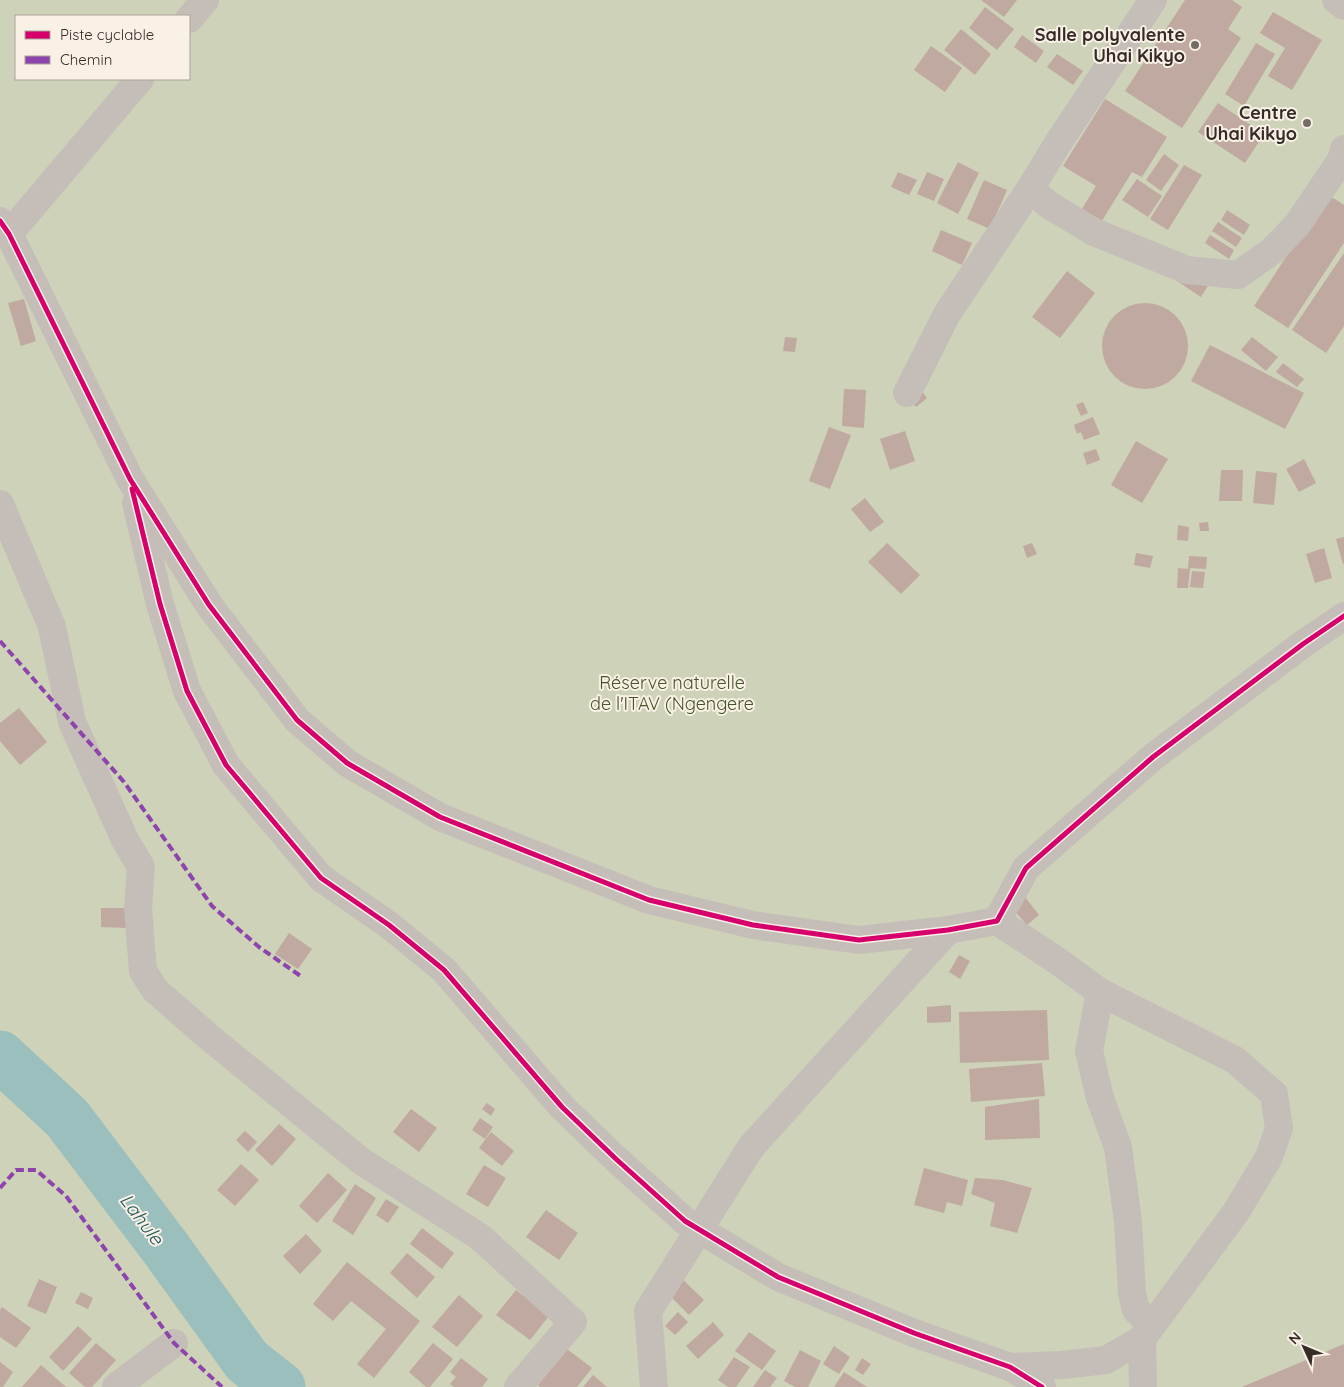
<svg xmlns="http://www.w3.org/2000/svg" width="1344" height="1387" viewBox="0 0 1344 1387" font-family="Quicksand,sans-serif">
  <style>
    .green { fill: #cdd2b8; fill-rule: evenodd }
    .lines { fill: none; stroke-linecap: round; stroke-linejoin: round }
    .river { stroke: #9bbfbd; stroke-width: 51 }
    .building { fill: #c0a9a0 }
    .minor { stroke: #c5beb8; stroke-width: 28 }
    .quiet { stroke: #8e44ad; stroke-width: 4; stroke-dasharray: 8 4; stroke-linecap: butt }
    .cycleway-casing { stroke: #f9f0e6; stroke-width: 8 }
    .cycleway { stroke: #d6006c; stroke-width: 5 }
    .poi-dot { fill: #756c67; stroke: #f9f0e6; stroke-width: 2 }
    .labels { text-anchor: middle; stroke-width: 4; stroke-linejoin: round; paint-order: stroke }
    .poi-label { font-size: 18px; font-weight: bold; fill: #352b27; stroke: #f9f0e6; text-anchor: end }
    .park-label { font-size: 18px; fill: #46542a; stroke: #f9f0e6 }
    .water-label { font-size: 19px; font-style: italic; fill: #1c5557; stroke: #f9f0e6 }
  </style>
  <rect width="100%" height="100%" fill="#ece6df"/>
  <path class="green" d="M0,0H1344V1387H0ZM16,16H189V79H16Z"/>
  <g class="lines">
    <path class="river" d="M0,1056L67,1118L164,1246L247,1361L280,1387"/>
  </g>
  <g class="building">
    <path d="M981,0H1017L1004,17Z"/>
    <path d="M1185,0H1232L1242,7L1228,29L1241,38L1182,128L1125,91Z"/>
    <path d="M985,7L1014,29L997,50L969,28Z"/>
    <path d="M1273,12L1322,40L1292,90L1268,76L1285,48L1260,33Z"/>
    <path d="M961,29L991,54L975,75L944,50Z"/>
    <path d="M1022,35L1044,51L1036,63L1014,47Z"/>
    <path d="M1256,43L1275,54L1244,106L1225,94Z"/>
    <path d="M931,46L962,68L945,92L914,70Z"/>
    <path d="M1057,54L1083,71L1073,85L1047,67Z"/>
    <path d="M1105,99L1167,137L1142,177L1132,172L1100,224L1080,212L1096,186L1063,166Z"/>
    <path d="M1218,103L1264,134L1245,163L1198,132Z"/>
    <path d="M1164,154L1179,165L1161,191L1146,180Z"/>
    <path d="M958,162L979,173L958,214L937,203Z"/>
    <path d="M1184,165L1202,175L1168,230L1150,219Z"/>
    <path d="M898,172L917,180L909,195L891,187Z"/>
    <path d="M927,172L944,179L934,201L917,194Z"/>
    <path d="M1137,179L1162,196L1148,217L1122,200Z"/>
    <path d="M984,180L1007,190L990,229L967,219Z"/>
    <path d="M1327,194L1344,205V243L1288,328L1254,306Z"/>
    <path d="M1227,210L1250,225L1244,235L1221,220Z"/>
    <path d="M1218,222L1242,238L1236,247L1212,231Z"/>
    <path d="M941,230L972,243L962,265L932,251Z"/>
    <path d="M1210,235L1234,250L1229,259L1205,243Z"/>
    <path d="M1344,253V326L1326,353L1292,330Z"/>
    <path d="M1067,271L1095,293L1060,338L1032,317Z"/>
    <path d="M1168,275L1211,281L1201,297Z"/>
    <path d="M24,299L36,341L21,346L8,303Z"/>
    <circle cx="1145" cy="346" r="43"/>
    <path d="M785,337L797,338L795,352L783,351Z"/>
    <path d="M1252,337L1278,357L1266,371L1241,350Z"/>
    <path d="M1210,345L1304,393L1285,429L1191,381Z"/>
    <path d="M1283,363L1304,379L1297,387L1276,372Z"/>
    <path d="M917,385L927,398L916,407L906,393Z"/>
    <path d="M844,389L866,390L864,428L842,426Z"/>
    <path d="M1083,402L1088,413L1081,416L1076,405Z"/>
    <path d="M1093,417L1100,434L1084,440L1081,432L1077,434L1074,425Z"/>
    <path d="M829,427L851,435L830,489L809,481Z"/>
    <path d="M905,431L915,461L890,470L880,439Z"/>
    <path d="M1136,441L1168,459L1142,503L1111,485Z"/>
    <path d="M1096,449L1100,460L1087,465L1083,453Z"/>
    <path d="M1304,459L1316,483L1299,492L1286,469Z"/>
    <path d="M1221,470H1243L1242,501H1219Z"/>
    <path d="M1256,471L1277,473L1274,505L1253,503Z"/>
    <path d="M865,498L884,522L870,532L851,509Z"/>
    <path d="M1208,522L1209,531H1200L1199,523Z"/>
    <path d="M1178,525L1189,527L1188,541L1177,540Z"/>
    <path d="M1344,537V564H1343L1336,539Z"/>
    <path d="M887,543L920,575L901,594L868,562Z"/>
    <path d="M1032,543L1037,554L1027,558L1023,546Z"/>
    <path d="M1324,548L1332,578L1315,583L1306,554Z"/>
    <path d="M1136,553L1153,556L1150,568L1134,565Z"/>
    <path d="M1189,556L1207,557L1206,569L1190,568L1188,588H1177L1178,568L1188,569Z"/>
    <path d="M1192,571L1205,572L1203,588L1190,587Z"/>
    <path d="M19,708L47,742L20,765L0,741V723Z"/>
    <path d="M1025,897L1039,915L1027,925L1012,908Z"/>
    <path d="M101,908H128V928L101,927Z"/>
    <path d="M289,933L312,949L298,969L275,954Z"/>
    <path d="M959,955L970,961L960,979L949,972Z"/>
    <path d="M951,1005V1022L927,1023V1007Z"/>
    <path d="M1047,1010L1049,1060L960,1063L959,1012Z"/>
    <path d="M1042,1063L1045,1096L971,1102L969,1069Z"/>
    <path d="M1039,1099L1040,1138L985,1140V1107Z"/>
    <path d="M487,1103L495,1109L491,1116L482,1109Z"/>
    <path d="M411,1109L437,1128L419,1152L393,1132Z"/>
    <path d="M480,1118L493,1127L485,1139L472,1130Z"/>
    <path d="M279,1124L296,1139L272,1166L255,1150Z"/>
    <path d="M245,1131L257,1142L248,1152L236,1140Z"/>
    <path d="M491,1132L514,1151L502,1166L479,1148Z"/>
    <path d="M241,1164L259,1180L235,1206L217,1190Z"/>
    <path d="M484,1165L506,1178L488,1207L466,1194Z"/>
    <path d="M924,1168L968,1180L962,1206L947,1202L944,1213L914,1205Z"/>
    <path d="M328,1173L347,1190L317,1223L299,1206Z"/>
    <path d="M975,1178L1003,1180L1032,1188L1017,1233L990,1226L995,1203L971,1194Z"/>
    <path d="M355,1184L376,1198L353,1235L332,1221Z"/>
    <path d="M386,1199L399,1207L388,1223L376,1215Z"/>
    <path d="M546,1210L578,1233L559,1260L526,1237Z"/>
    <path d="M422,1228L454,1253L442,1269L410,1244Z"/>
    <path d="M306,1234L322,1251L300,1274L283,1256Z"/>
    <path d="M407,1253L435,1277L417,1298L390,1273Z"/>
    <path d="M347,1262L420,1321L374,1378L357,1364L386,1329L351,1301L333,1321L313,1304Z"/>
    <path d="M680,1277L704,1300L689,1315L666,1292Z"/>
    <path d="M39,1279L57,1287L46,1314L27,1306Z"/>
    <path d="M516,1290L549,1316L530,1340L496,1315Z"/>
    <path d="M81,1292L93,1298L88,1309L75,1303Z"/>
    <path d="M459,1295L483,1316L457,1347L432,1327Z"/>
    <path d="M2,1307L31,1328L16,1348L0,1337V1310Z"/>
    <path d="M678,1312L688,1322L675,1335L665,1326Z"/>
    <path d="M713,1322L724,1335L698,1359L686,1346Z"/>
    <path d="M78,1326L92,1339L63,1371L49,1357Z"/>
    <path d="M749,1332L776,1351L762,1370L735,1351Z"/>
    <path d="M96,1343L116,1360L92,1387H85L69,1373Z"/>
    <path d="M433,1343L453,1359L430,1387H426L409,1372Z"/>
    <path d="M1344,1344V1387H1242Z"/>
    <path d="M834,1346L850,1357L839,1374L823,1364Z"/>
    <path d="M567,1349L592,1368L577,1387H540L538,1385Z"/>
    <path d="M800,1350L821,1361L808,1387H795L784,1381Z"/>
    <path d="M734,1357L750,1367L736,1387H728L718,1380Z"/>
    <path d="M461,1358L488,1379L482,1387H454L450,1384L456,1377L450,1372Z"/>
    <path d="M862,1358L871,1364L863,1375L855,1370Z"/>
    <path d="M0,1362L13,1372L3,1387H0Z"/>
    <path d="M41,1365L66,1387H22Z"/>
    <path d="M765,1370L777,1378L770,1387H753Z"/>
    <path d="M844,1372L867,1387H834Z"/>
    <path d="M593,1375L607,1387H583Z"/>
  </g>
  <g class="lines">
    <g class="minor">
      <path d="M1153,0L1058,143L1030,189L1049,205L1094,232L1187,270L1238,275L1272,251L1297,225L1341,160L1344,149"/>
      <path d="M1336,0L1344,6"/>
      <path d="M189,19L205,0"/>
      <path d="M0,221L9,234L130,479L209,605L297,720L347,763L440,817L649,900L753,925L859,940L948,930L997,921L1026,868L1153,757L1303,644L1344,616"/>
      <path d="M9,234L140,79"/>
      <path d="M907,393L947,314L1030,189"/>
      <path d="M136,503L160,604L187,691L226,765L321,878L389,925L444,970L562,1107L616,1159L685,1221L778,1277L914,1333L1010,1367L1042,1387"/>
      <path d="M0,504L52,627L72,722L125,840L141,867L138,908L143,971L155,990L210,1038L361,1161L480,1237L573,1322L518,1387"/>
      <path d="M997,921L1059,962L1100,992L1235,1060L1274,1094L1279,1128L1269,1157L1236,1212L1142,1339L1106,1360L1062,1365L1010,1367"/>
      <path d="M1100,992L1089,1051L1100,1098L1118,1147L1128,1222L1132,1293L1136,1310L1152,1325"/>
      <path d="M1142,1339L1143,1387"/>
      <path d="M116,1387L174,1343"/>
      <path d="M654,1387L648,1311L751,1147L948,930"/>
    </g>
    <g class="quiet">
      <path d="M0,641L124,782L212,906L259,947L302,977"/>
      <path d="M0,1188L16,1170H36L66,1196L174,1343L222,1387"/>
    </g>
    <g class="cycleway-casing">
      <g id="cycleway">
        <path d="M0,221L9,234L130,479L209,605L297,720L347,763L440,817L649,900L753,925L859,940L948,930L997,921L1026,868L1153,757L1303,644L1344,616"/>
        <path d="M132,489L160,604L187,691L226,765L321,878L389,925L444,970L562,1107L616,1159L685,1221L778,1277L914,1333L1010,1367L1042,1387"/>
      </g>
    </g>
    <use href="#cycleway" class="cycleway"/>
  </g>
  <g class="poi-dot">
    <circle cx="1195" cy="45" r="5"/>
    <circle cx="1307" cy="123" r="5"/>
  </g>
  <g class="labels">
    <g class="poi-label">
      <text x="1185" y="41">Salle polyvalente<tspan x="1185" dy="21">Uhai Kikyo</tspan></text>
      <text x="1297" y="119">Centre<tspan x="1297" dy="21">Uhai Kikyo</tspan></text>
    </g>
    <g class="park-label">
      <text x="672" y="689">Réserve naturelle<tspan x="672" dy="21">de l'ITAV (Ngengere</tspan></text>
    </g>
    <g class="water-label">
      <text transform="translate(142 1219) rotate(53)" y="7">Lahule</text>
    </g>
  </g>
  <rect x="15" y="15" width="175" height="65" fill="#f9f0e6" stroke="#aba19a"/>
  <rect x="25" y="31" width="25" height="8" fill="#d6006c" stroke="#aba19a"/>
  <text x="60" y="40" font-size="15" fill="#352b27">Piste cyclable</text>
  <rect x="25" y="56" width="25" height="8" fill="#8e44ad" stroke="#aba19a"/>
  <text x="60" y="65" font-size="15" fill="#352b27">Chemin</text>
  <g transform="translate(1304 1347) rotate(314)" stroke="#f9f0e6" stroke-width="4" paint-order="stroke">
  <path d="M0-4L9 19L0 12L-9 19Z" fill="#352b27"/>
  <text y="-8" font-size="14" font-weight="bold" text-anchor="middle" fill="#352b27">N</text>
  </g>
</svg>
